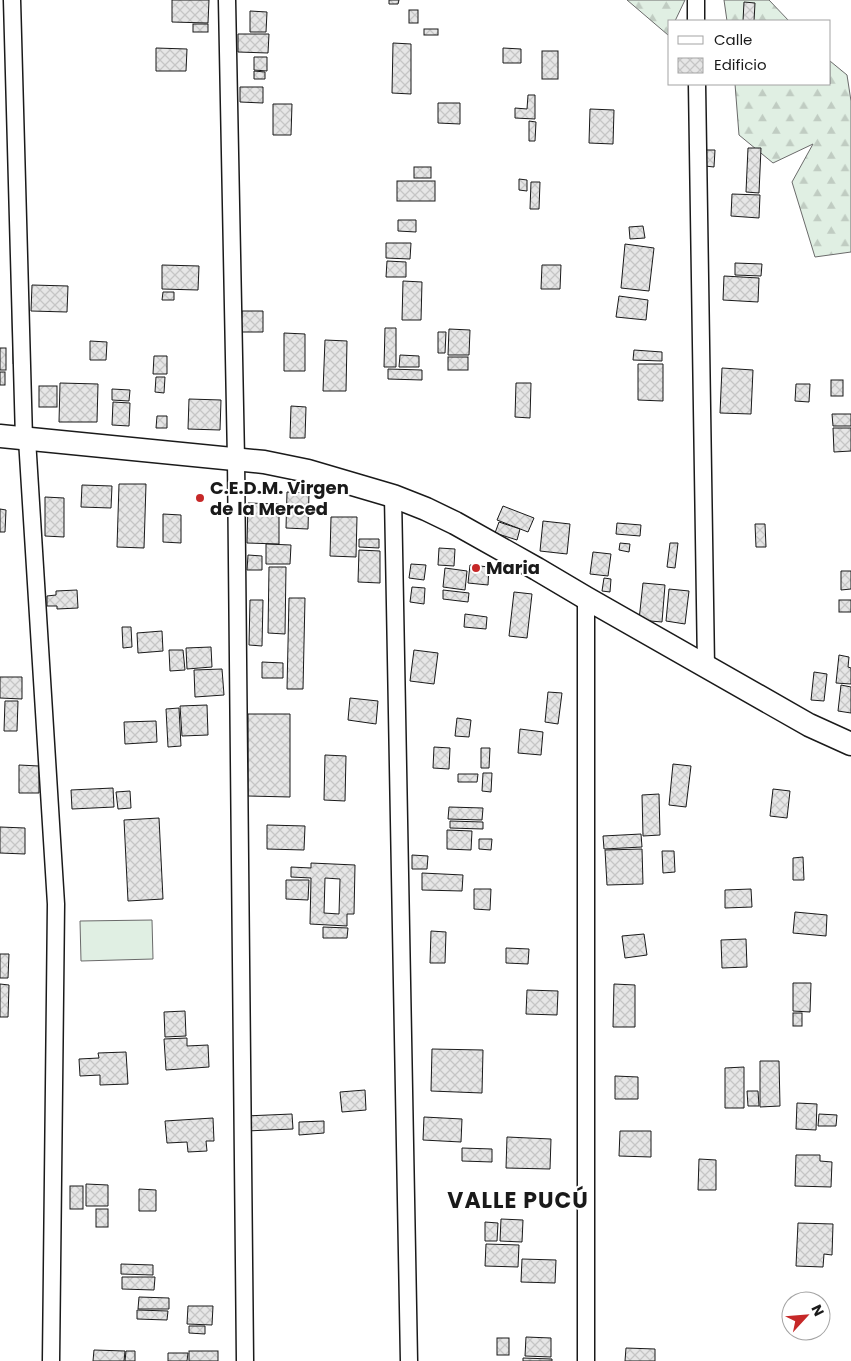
<svg xmlns="http://www.w3.org/2000/svg" width="851" height="1361" viewBox="0 0 851 1361" font-family="Poppins,sans-serif">
  <style>
    .green { fill: #e0efe3; stroke: #6a6a6a }
    .forest { fill: url(#forest-firs); stroke: #6a6a6a }
    .water { fill: url(#water-waves); stroke: #6a6a6a }
    .building { fill: url(#building-cross-hatch); stroke: #1a1a1a; fill-rule: evenodd }
    .lines { fill: none; stroke-linecap: round; stroke-linejoin: round }
    .minor-casing { stroke: #1a1a1a; stroke-width: 19 }
    .secondary-casing { stroke: #1a1a1a; stroke-width: 25 }
    .minor { stroke: #fff; stroke-width: 16 }
    .secondary { stroke: #fff; stroke-width: 22 }
    .poi-dot { fill: #c62828; stroke: #fff; stroke-width: 2 }
    .labels { text-anchor: middle; stroke-width: 4; stroke-linejoin: round; paint-order: stroke }
    .poi-label { font-size: 18px; font-weight: bold; fill: #1a1a1a; stroke: #fff; text-anchor: start }
    .district-label { font-size: 22px; font-weight: bold; letter-spacing: 1px; fill: #1a1a1a; stroke: #fff }
  </style>
  <defs>
    <pattern id="forest-firs" width="22" height="20" patternUnits="userSpaceOnUse" patternTransform="scale(1.25)"><rect width="22" height="20" fill="#e0efe3"/><path d="M5 1l3.5 6h-7zM16 11l3.5 6h-7z" fill="#c0ccc2"/></pattern>
    <pattern id="water-waves" width="16" height="10" patternUnits="userSpaceOnUse" patternTransform="scale(1.25)"><rect width="16" height="10" fill="#c6d2dc"/><path d="M0 5q4-4 8 0t8 0" fill="none" stroke="#aab4bc"/></pattern>
    <pattern id="building-cross-hatch" width="8" height="8" patternUnits="userSpaceOnUse" patternTransform="scale(1.25)"><rect width="8" height="8" fill="#e6e6e6"/><path d="M0 0l8 8M0 8l8-8" fill="none" stroke="#c5c5c5"/></pattern>
  </defs>
  <rect width="100%" height="100%" fill="#fff"/>
  <path class="green" d="M152,920L153,959L81,961L80,921Z"/>
  <g class="forest">
    <path d="M627,0H685L675,21H670V31L668,35Z"/>
    <path d="M724,0H769L789,21H727Z"/>
    <path d="M830,61L847,75L851,101V252L815,257L792,182L813,144L773,163L739,135L735,84H830Z"/>
  </g>
  <path class="water" d="M6,0L14,364H13Z"/>
  <g class="building">
    <path d="M172,0H209L208,23L172,22Z"/>
    <path d="M389,0H399L398,4H389Z"/>
    <path d="M744,2L755,3L754,21H743Z"/>
    <rect x="409" y="10" width="9" height="13"/>
    <path d="M250,11L267,12L266,32H250Z"/>
    <rect x="193" y="24" width="15" height="8"/>
    <rect x="424" y="29" width="14" height="6"/>
    <path d="M238,34H269L268,53L238,52Z"/>
    <path d="M393,43L411,44V94L392,93Z"/>
    <path d="M156,48L187,49L186,71H156Z"/>
    <path d="M503,48L521,49V63H503Z"/>
    <rect x="542" y="51" width="16" height="28"/>
    <path d="M254,57H267V71L254,70Z"/>
    <path d="M254,71L265,72V79H254Z"/>
    <path d="M240,87H263V103L240,102Z"/>
    <path d="M528,95H535V119L515,118V108L527,109Z"/>
    <path d="M438,103H460V124L438,123Z"/>
    <path d="M273,104H292L291,135H273Z"/>
    <path d="M590,109L614,110L613,144L589,143Z"/>
    <path d="M529,121L536,122L535,141H529Z"/>
    <path d="M748,148H761L759,193L746,192Z"/>
    <path d="M706,150H715L714,167L705,166Z"/>
    <rect x="414" y="167" width="17" height="11"/>
    <path d="M519,179L527,180V191L519,190Z"/>
    <rect x="397" y="181" width="38" height="20"/>
    <path d="M531,182H540L539,209H530Z"/>
    <path d="M732,194L760,195L759,218L731,216Z"/>
    <path d="M398,220H416V232L398,231Z"/>
    <path d="M643,226L645,238L630,239L629,227Z"/>
    <path d="M386,243H411L410,259L386,258Z"/>
    <path d="M625,244L654,248L649,291L621,288Z"/>
    <path d="M387,261L406,262V277H386Z"/>
    <path d="M735,263L762,264L761,276L735,275Z"/>
    <path d="M162,265L199,266L198,290L162,289Z"/>
    <path d="M542,265H561L560,289H541Z"/>
    <path d="M724,276L759,278L758,302L723,300Z"/>
    <path d="M403,281L422,282L421,320H402Z"/>
    <path d="M32,285L68,286L67,312L31,311Z"/>
    <path d="M163,292H174V300H162Z"/>
    <path d="M619,296L648,300L646,320L616,317Z"/>
    <path d="M242,311H263V332H241Z"/>
    <path d="M385,328H396V367H384Z"/>
    <path d="M449,329L470,330L469,355H448Z"/>
    <path d="M438,332H446L445,353H438Z"/>
    <path d="M284,333L305,334V371H284Z"/>
    <path d="M325,340L347,341L346,391H323Z"/>
    <path d="M90,341L107,342L106,360H90Z"/>
    <rect x="0" y="348" width="6" height="22"/>
    <path d="M634,350L662,352V361L633,360Z"/>
    <path d="M400,355L419,356V367H399Z"/>
    <path d="M154,356H167V374H153Z"/>
    <rect x="448" y="357" width="20" height="13"/>
    <path d="M638,364H663V401L638,400Z"/>
    <path d="M722,368L753,370L751,414L720,413Z"/>
    <path d="M388,369L422,370V380L388,379Z"/>
    <rect x="0" y="372" width="5" height="13"/>
    <path d="M156,377H165L164,393L155,392Z"/>
    <rect x="831" y="380" width="12" height="16"/>
    <path d="M60,383L98,384L97,422H59Z"/>
    <path d="M516,383H531L530,418L515,417Z"/>
    <path d="M796,384H810L809,402L795,401Z"/>
    <rect x="39" y="386" width="18" height="21"/>
    <path d="M112,389L130,390L129,401L112,400Z"/>
    <path d="M189,399L221,400L220,430L188,429Z"/>
    <path d="M113,402L130,403L129,426L112,425Z"/>
    <path d="M291,406L306,407L305,438H290Z"/>
    <path d="M832,414H851V426H833Z"/>
    <path d="M157,416H167V428H156Z"/>
    <path d="M833,428H851V451L834,452Z"/>
    <path d="M119,484H146L144,548L117,547Z"/>
    <path d="M82,485L112,486L111,508L81,507Z"/>
    <path d="M287,492L309,493L308,529L286,528Z"/>
    <path d="M45,497L64,498V537L45,536Z"/>
    <path d="M248,503L279,504V544L247,543Z"/>
    <path d="M503,506L534,518L528,532L497,520Z"/>
    <path d="M0,509L6,510L5,532H0Z"/>
    <path d="M163,514L181,515V543L163,542Z"/>
    <path d="M331,517H357L356,557L330,556Z"/>
    <path d="M543,521L570,524L567,554L540,551Z"/>
    <path d="M499,522L520,529L517,540L495,533Z"/>
    <path d="M617,523L641,525L640,536L616,534Z"/>
    <path d="M755,524H765L766,547H756Z"/>
    <path d="M359,539H379V548L359,547Z"/>
    <path d="M620,543L630,544L629,552L619,550Z"/>
    <path d="M670,543H678L675,568L667,567Z"/>
    <path d="M266,544L291,545L290,564H266Z"/>
    <path d="M439,548L455,549L454,566L438,565Z"/>
    <path d="M359,550L380,551V583L358,582Z"/>
    <path d="M593,552L611,554L608,576L590,574Z"/>
    <path d="M248,555L262,556V570H247Z"/>
    <path d="M411,564L426,565L424,580L409,578Z"/>
    <path d="M470,565L489,567L488,585L468,583Z"/>
    <path d="M269,567H286L285,634L268,633Z"/>
    <path d="M445,568L467,571L465,590L443,587Z"/>
    <path d="M841,571H851V589L841,590Z"/>
    <path d="M604,578L611,579L610,592L602,591Z"/>
    <path d="M643,583L665,585L662,622L639,620Z"/>
    <path d="M412,587L425,588L424,604L410,602Z"/>
    <path d="M669,589L689,591L685,624L666,621Z"/>
    <path d="M77,590L78,608L57,609V606H47V596L56,595V591Z"/>
    <path d="M443,590L469,593L468,602L443,599Z"/>
    <path d="M514,592L532,594L527,638L509,636Z"/>
    <path d="M289,598H305L303,689H287Z"/>
    <path d="M250,600H263L262,646L249,645Z"/>
    <rect x="839" y="600" width="12" height="12"/>
    <path d="M465,614L487,617L486,629L464,627Z"/>
    <path d="M122,627H131L132,647L123,648Z"/>
    <path d="M162,631L163,651L138,653L137,633Z"/>
    <path d="M211,647L212,667L187,669L186,648Z"/>
    <path d="M169,650H183L185,670L170,671Z"/>
    <path d="M414,650L438,653L434,684L410,681Z"/>
    <path d="M839,655L849,657L848,667L851,668V684L836,683Z"/>
    <path d="M262,662L283,663V678H262Z"/>
    <path d="M222,669L224,695L195,697L194,670Z"/>
    <path d="M814,672L827,674L824,701L811,700Z"/>
    <path d="M0,677H22V699L0,698Z"/>
    <path d="M841,685L851,687V713L838,711Z"/>
    <path d="M548,692L562,693L558,724L545,722Z"/>
    <path d="M350,698L378,701L376,724L348,720Z"/>
    <path d="M5,701H18L17,731H4Z"/>
    <path d="M207,705L208,735L182,736L180,706Z"/>
    <path d="M179,708L181,746L168,747L166,709Z"/>
    <path d="M248,714H290V797L248,796Z"/>
    <path d="M457,718L471,720L469,737L455,736Z"/>
    <path d="M156,721L157,742L125,744L124,722Z"/>
    <path d="M520,729L543,732L541,755L518,753Z"/>
    <path d="M434,747L450,748L449,769L433,768Z"/>
    <path d="M481,748H490L489,768H481Z"/>
    <path d="M325,755L346,756L345,801L324,800Z"/>
    <path d="M673,764L691,766L686,807L669,805Z"/>
    <path d="M19,765L39,766V793H19Z"/>
    <path d="M483,773H492L491,792L482,791Z"/>
    <path d="M458,774H478L477,782H458Z"/>
    <path d="M113,788L114,807L72,809L71,790Z"/>
    <path d="M773,789L790,791L787,818L770,816Z"/>
    <path d="M130,791L131,808L118,809L116,792Z"/>
    <path d="M659,794L660,835L643,836L642,795Z"/>
    <path d="M449,807L483,808L482,820L448,819Z"/>
    <path d="M159,818L163,899L128,901L124,820Z"/>
    <path d="M450,821L483,822V829L450,828Z"/>
    <path d="M267,825L305,826L304,850L267,849Z"/>
    <path d="M0,827L25,828V854L0,853Z"/>
    <path d="M447,830L472,831L471,850L447,849Z"/>
    <path d="M641,834L642,847L604,849L603,836Z"/>
    <path d="M479,839H492L491,850L479,849Z"/>
    <path d="M642,849L643,884L607,885L605,850Z"/>
    <path d="M662,851H674L675,872L663,873Z"/>
    <path d="M412,855L428,856L427,869H412Z"/>
    <path d="M803,857L804,880H793V858Z"/>
    <path d="M311,863L355,865L354,914H347V926L310,924L311,878L291,877V867L311,868ZM325,878L340,879L339,914L324,913Z"/>
    <path d="M422,873L463,875L462,891L422,890Z"/>
    <path d="M286,880H309L308,900L286,899Z"/>
    <path d="M474,889H491L490,910L474,909Z"/>
    <path d="M751,889L752,907L725,908V890Z"/>
    <path d="M795,912L827,915L826,936L793,933Z"/>
    <path d="M323,927L348,928L347,938H323Z"/>
    <path d="M431,931L446,932L445,963H430Z"/>
    <path d="M644,934L647,955L625,958L622,936Z"/>
    <path d="M746,939L747,967L722,968L721,940Z"/>
    <path d="M506,948L529,949L528,964L506,963Z"/>
    <path d="M0,954H9L8,978H0Z"/>
    <path d="M793,983H811L810,1012L793,1011Z"/>
    <path d="M0,984L9,985L8,1017H0Z"/>
    <path d="M614,984L635,985V1027H613Z"/>
    <path d="M527,990L558,991L557,1015L526,1014Z"/>
    <path d="M185,1011L186,1036L165,1037L164,1012Z"/>
    <rect x="793" y="1013" width="9" height="13"/>
    <path d="M187,1038V1046L208,1045L209,1067L166,1070L164,1039Z"/>
    <path d="M432,1049L483,1050L482,1093L431,1091Z"/>
    <path d="M126,1052L128,1084L100,1085V1075L80,1076L79,1059L99,1058L98,1053Z"/>
    <path d="M760,1061H779L780,1106L760,1107Z"/>
    <path d="M744,1067V1108H725V1068Z"/>
    <path d="M615,1076L638,1077V1099H615Z"/>
    <path d="M365,1090L366,1110L342,1112L340,1092Z"/>
    <path d="M747,1091H758L759,1106H748Z"/>
    <path d="M797,1103L817,1104L816,1130L796,1129Z"/>
    <path d="M292,1114L293,1129L246,1131L245,1116Z"/>
    <path d="M819,1114L837,1115L836,1126H818Z"/>
    <path d="M424,1117L462,1119L461,1142L423,1140Z"/>
    <path d="M213,1118L214,1141H206L207,1151L188,1152L187,1142L167,1143L165,1121Z"/>
    <path d="M324,1121V1133L299,1135V1122Z"/>
    <path d="M620,1131H651V1157L619,1156Z"/>
    <path d="M507,1137L551,1139L550,1169L506,1168Z"/>
    <path d="M462,1148L492,1149V1162L462,1161Z"/>
    <path d="M796,1155H820V1161L832,1162L831,1187L795,1186Z"/>
    <path d="M699,1159L716,1160V1190H698Z"/>
    <path d="M86,1184L108,1185V1206H86Z"/>
    <rect x="70" y="1186" width="13" height="23"/>
    <path d="M139,1189L156,1190V1211H139Z"/>
    <rect x="96" y="1209" width="12" height="18"/>
    <path d="M501,1219L523,1220L522,1242L500,1241Z"/>
    <path d="M485,1222L498,1223L497,1241H485Z"/>
    <path d="M798,1223L833,1224L832,1255L824,1254L823,1267L796,1266Z"/>
    <path d="M486,1244L519,1245L518,1267L485,1266Z"/>
    <path d="M522,1259L556,1260L555,1283L521,1282Z"/>
    <path d="M121,1264L153,1265V1275L121,1274Z"/>
    <path d="M122,1277H155L154,1290L122,1289Z"/>
    <path d="M139,1297L169,1298V1309H138Z"/>
    <path d="M188,1306H213L212,1325L187,1324Z"/>
    <path d="M137,1310L168,1311L167,1320L137,1319Z"/>
    <path d="M189,1326H205V1334L189,1333Z"/>
    <path d="M526,1337L551,1338V1357L525,1356Z"/>
    <rect x="497" y="1338" width="12" height="17"/>
    <path d="M626,1348L655,1349V1361H625Z"/>
    <path d="M94,1350L125,1351L124,1361H93Z"/>
    <path d="M126,1351H135V1361H125Z"/>
    <rect x="189" y="1351" width="29" height="10"/>
    <path d="M168,1353H188L187,1361H168Z"/>
    <path d="M523,1358L552,1359V1361H523Z"/>
  </g>
  <g class="lines">
    <g class="minor-casing">
      <g id="minor">
        <path d="M12,0L24,439"/>
        <path d="M227,0L236,459L245,1361"/>
        <path d="M696,0V21"/>
        <path d="M697,84L706,667"/>
        <path d="M27,439L56,904L51,1361"/>
        <path d="M393,496L409,1361"/>
        <path d="M586,1361V598"/>
      </g>
    </g>
    <g class="secondary-casing">
      <path id="secondary" d="M0,436L264,462L308,471L393,496L426,509L455,523L537,569L586,598L809,725L851,744"/>
    </g>
    <use href="#minor" class="minor"/>
    <use href="#secondary" class="secondary"/>
  </g>
  <g class="poi-dot">
    <circle cx="200" cy="498" r="5"/>
    <circle cx="476" cy="568" r="5"/>
  </g>
  <g class="labels">
    <g class="poi-label">
      <text x="210" y="494">C.E.D.M. Virgen<tspan x="210" dy="21">de la Merced</tspan></text>
      <text x="486" y="574">Maria</text>
    </g>
    <g class="district-label">
      <text x="518" y="1208">VALLE PUCÚ</text>
    </g>
  </g>
  <rect x="668" y="20" width="162" height="65" fill="#ffffff" stroke="#a3a3a3"/>
  <rect x="678" y="36" width="25" height="8" fill="#ffffff" stroke="#a3a3a3"/>
  <text x="714" y="45" font-size="15" fill="#1a1a1a">Calle</text>
  <rect x="678" y="58" width="25" height="15" fill="url(#building-cross-hatch)" stroke="#a3a3a3"/>
  <text x="714" y="70" font-size="15" fill="#1a1a1a">Edificio</text>
  <g transform="translate(806 1316) rotate(64)"><circle r="24" fill="#ffffff" stroke="#a3a3a3"/>
  <path d="M0-4L9 19L0 12L-9 19Z" fill="#c62828"/>
  <text y="-8" font-size="14" font-weight="bold" text-anchor="middle" fill="#1a1a1a">N</text>
  </g>
</svg>
